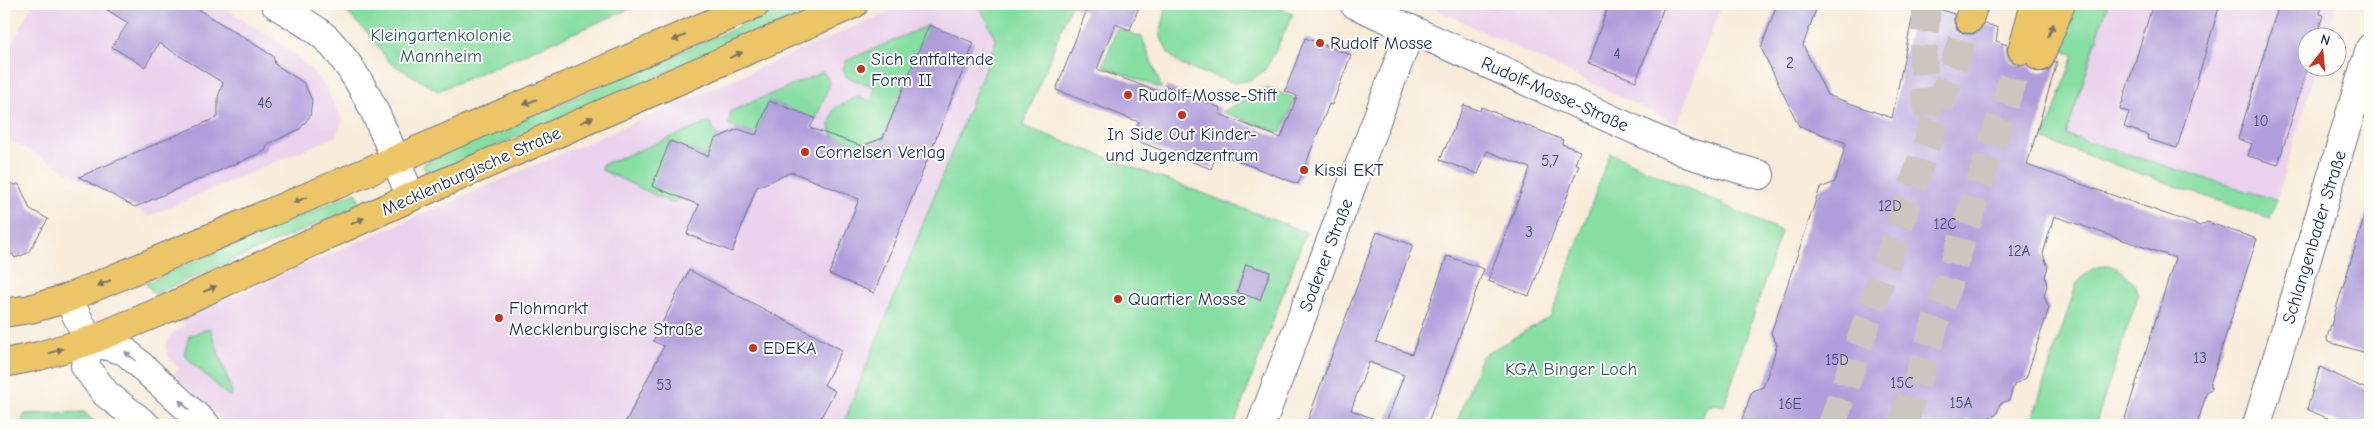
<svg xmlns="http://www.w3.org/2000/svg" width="2374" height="429" viewBox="0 0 2374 429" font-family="'Comic Neue',sans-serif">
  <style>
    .built { fill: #ead1ec }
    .green { fill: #86dea2; stroke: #508680 }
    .building { fill: #b09ddb }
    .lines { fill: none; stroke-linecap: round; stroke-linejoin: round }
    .highway-tunnel { stroke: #ccc5c0; stroke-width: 28; stroke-dasharray: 28 14; stroke-linecap: butt }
    .minor-casing { stroke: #687189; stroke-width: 30 }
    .major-casing { stroke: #687189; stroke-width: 30 }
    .highway-casing { stroke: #687189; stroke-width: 30 }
    .minor { stroke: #fff; stroke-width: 28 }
    .major { stroke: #edc569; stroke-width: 28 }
    .highway { stroke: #edc569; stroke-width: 28 }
    .oneway { fill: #797263 }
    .oneway2 { fill: #8d97ae }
    .poi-dot { fill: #c8321e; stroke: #fdfcf7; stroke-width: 2 }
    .labels { text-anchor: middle; stroke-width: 4; stroke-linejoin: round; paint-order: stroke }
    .number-label { font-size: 15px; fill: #404a7d }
    .park-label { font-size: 18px; fill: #365b6f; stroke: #fdfcf7 }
    .poi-label { font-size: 18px; fill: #1b2f5e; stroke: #fdfcf7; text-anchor: start }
    .street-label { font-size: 18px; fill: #1b2f5e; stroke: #fdfcf7 }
  </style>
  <rect width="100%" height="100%" fill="#fdfcf7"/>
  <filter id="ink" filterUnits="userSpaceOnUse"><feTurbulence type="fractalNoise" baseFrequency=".02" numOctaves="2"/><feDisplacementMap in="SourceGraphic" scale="10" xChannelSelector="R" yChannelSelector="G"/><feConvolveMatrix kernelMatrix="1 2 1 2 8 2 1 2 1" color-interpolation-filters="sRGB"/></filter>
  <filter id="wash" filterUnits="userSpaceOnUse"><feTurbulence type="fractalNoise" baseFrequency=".0096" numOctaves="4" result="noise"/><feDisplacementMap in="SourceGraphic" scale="20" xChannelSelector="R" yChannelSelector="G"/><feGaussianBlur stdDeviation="1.12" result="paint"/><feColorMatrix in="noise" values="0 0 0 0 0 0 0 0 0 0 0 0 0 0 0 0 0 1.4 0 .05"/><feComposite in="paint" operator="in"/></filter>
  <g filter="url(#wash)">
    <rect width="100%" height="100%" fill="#f8ebd9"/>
    <g class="built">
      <path d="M32,4H218L279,42L310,68L325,86L343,120L336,136L149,216L4,137V60Z"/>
      <path d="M907,4H979L996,41L843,425H228L172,374L180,369L169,359L165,346L171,334L184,327L180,319Z"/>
      <path d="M1425,4H1722L1677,124Z"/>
      <path d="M2095,4H2336L2326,37L2306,38V68H2317L2270,219L2044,140Z"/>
    </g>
    <g class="green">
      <path d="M338,4H641L438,91L389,62L368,33Z"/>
      <path d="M791,4H825L428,175L423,166L426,162Z"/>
      <path d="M979,4H1071L1023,126L1306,232L1234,425H843L996,41Z"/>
      <path d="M1167,4H1271L1293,14L1274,54L1264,71L1251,80L1234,83L1181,65L1168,53L1160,35Z"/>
      <path d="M2073,4H2108L2066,135L2276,200L2270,219L2044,140L2074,55L2058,49Z"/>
      <path d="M929,25L883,138L862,146L832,135L830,124L834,109L856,97L871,101L875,87L847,77L843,69L846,61Z"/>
      <path d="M1117,28L1142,37L1162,89L1103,66Z"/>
      <path d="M823,72L830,83L816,119L769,101L756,135L729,125L731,111Z"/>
      <path d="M1267,88L1295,98L1281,133L1222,112Z"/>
      <path d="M710,122L718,138L708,156L670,141L683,198L672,203L602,170V165Z"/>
      <path d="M1610,153L1781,231L1724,406L1715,404L1707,407L1698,425H1456L1481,357L1551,316Z"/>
      <path d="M356,192L361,205L154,294L145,283Z"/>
      <path d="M2109,265C2124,271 2135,279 2138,296L2095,425H2030L2077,283L2093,268Z"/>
      <path d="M210,328L232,392L231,396L227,395L184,355L189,336Z"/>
      <path d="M84,412L98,425H20L25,414Z"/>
    </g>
    <g id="blocks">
      <g class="building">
        <path d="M98,4H190L273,56L275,64L304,83L312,100L310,116L300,129L268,144L265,151L135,207L79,177L218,117V97L223,83L159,43L145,67L112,47L128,23Z"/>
        <path d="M1067,4H1140L1130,30L1115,24L1097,69L1163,93L1166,86L1221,108L1219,114L1281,138L1297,96L1285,91L1305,38L1351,55L1332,105L1329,104L1298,184L1217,153L1211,169L1132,139L1139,122L1056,90L1086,12Z"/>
        <path d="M1609,4H1665L1636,81L1588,63Z"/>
        <path d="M1777,4H1818L1803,45L1827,95L1892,118L1915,4H1925L1954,14V22L1957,29L1965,34H1973L1979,31L1984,23L1998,28L1996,41L2007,45V54L2011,61L2017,65H2027L2034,71L2042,72L2049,70L2055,61L2057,62L2027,165L2200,226L2207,222L2257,239L2210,384L2212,389L2207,391L2197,425H2123L2175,258L2054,216L2043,254L2048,267L2045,277L2047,286L2044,296L2049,308L2026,378L2014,385L2009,400L2000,404L1996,415L1986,419L1984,425L1965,420L1963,425H1740L1752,391L1763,387L1772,362L1777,345L1771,333L1820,188L1835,182L1846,143L1799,126L1761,48Z"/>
        <path d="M2153,4H2220L2177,148L2147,139L2148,135L2124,127L2129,112L2120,110Z"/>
        <path d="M2279,4H2323L2320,14L2323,15L2316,38H2306L2307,68L2278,165L2248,156L2252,144L2238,139Z"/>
        <path d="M929,25L974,43L874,293L829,274L859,199L792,172L757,187L732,252L687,234L699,205L652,186L670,141L708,156L715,139L738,129L756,135L769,101L815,118L810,128L862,146L883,138Z"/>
        <path d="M1464,105L1480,111L1481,107L1563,140L1562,144L1580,151L1575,164L1579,165L1529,296L1488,281L1530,168L1487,151L1478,174L1440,160Z"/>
        <path d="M4,180L14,185L19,184L30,209L48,219L28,253L15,258L13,254L4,258Z"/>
        <path d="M2366,212L2370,213V354L2328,342L2327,338Z"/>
        <path d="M1377,232L1413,245L1376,342L1412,354L1447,256L1484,269L1427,425H1385L1404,375L1369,362L1351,410L1385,423V425H1306Z"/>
        <path d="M1246,264L1270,272L1260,300L1237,292Z"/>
        <path d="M689,270L842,350L824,385L835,391L817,425H624L664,346L653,341Z"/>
        <path d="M2320,367L2370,391V425H2342L2307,409Z"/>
      </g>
    </g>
  </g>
  <g filter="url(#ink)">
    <use href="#blocks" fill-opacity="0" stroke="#687189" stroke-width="1"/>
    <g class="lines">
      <g class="highway-tunnel">
        <path d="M1927,4L1923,59L1929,125"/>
        <path d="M1832,425L1969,19"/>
        <path d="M1903,425L2022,50"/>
      </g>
      <g class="minor-casing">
        <g id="minor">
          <path d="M275,4C291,15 316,27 329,41C369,84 388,144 411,197"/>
          <path d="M1354,4L1689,154L1760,175"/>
          <path d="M68,298L89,341L85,366L106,394L146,425"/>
          <path d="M89,341L125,351L206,425"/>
          <path d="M1261,425L1411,29"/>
          <path d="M2257,425L2370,48"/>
        </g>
      </g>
      <g class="major-casing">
        <g id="major">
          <path d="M4,313L30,309L68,298L395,160L756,4"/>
          <path d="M4,363L39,356L89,341L166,309L411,197L854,4"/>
        </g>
      </g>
      <g class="highway-casing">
        <g id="highway">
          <path d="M1969,19L1974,4"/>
          <path d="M2022,50L2035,4"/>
          <path d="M2040,57L2061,4"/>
        </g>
      </g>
      <use href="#minor" class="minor"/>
      <use href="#major" class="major"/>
      <use href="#highway" class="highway"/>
    </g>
    <defs><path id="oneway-solid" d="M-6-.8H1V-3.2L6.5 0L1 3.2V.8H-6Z" transform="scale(1.25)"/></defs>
    <g class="oneway">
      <use href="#oneway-solid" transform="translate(2051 30) rotate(-68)"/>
      <use href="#oneway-solid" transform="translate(679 38) rotate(156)"/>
      <use href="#oneway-solid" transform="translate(736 55) rotate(-24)"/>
      <use href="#oneway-solid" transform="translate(530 102) rotate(157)"/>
      <use href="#oneway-solid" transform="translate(587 120) rotate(-24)"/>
      <use href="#oneway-solid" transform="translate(300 200) rotate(157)"/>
      <use href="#oneway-solid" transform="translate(358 221) rotate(-25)"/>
      <use href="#oneway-solid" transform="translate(104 283) rotate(157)"/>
      <use href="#oneway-solid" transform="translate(210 289) rotate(-25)"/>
      <use href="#oneway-solid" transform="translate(56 351) rotate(-17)"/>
    </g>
    <g class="oneway2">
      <use href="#oneway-solid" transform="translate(130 356) rotate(-140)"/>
      <use href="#oneway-solid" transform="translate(184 405) rotate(-138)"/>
    </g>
  </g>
  <g class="poi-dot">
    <circle cx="1320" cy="43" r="5"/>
    <circle cx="861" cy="69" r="5"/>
    <circle cx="1128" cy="95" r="5"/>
    <circle cx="1182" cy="115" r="5"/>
    <circle cx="805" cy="152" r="5"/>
    <circle cx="1304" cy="170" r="5"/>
    <circle cx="1118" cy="299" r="5"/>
    <circle cx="499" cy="318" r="5"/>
    <circle cx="753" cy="348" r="5"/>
  </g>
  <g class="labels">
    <g class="number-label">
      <text x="1617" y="59">4</text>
      <text x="1790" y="68">2</text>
      <text x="265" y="108">46</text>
      <text x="2261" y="126">10</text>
      <text x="1550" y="166">5,7</text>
      <text x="1890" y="211">12D</text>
      <text x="1945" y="229">12C</text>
      <text x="1529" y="237">3</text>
      <text x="2019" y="256">12A</text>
      <text x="2200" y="363">13</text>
      <text x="1837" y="365">15D</text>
      <text x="1902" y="388">15C</text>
      <text x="664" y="390">53</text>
      <text x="1961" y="408">15A</text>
      <text x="1790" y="409">16E</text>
    </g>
    <g class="park-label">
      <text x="441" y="41">Kleingartenkolonie<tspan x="441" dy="21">Mannheim</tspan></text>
      <text x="1571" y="375">KGA Binger Loch</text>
    </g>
    <g class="poi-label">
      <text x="1330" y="49">Rudolf Mosse</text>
      <text x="871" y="65">Sich entfaltende<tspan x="871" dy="21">Form II</tspan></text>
      <text x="1138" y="101">Rudolf-Mosse-Stift</text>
      <text x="1182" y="140" text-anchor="middle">In Side Out Kinder-<tspan x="1182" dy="21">und Jugendzentrum</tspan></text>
      <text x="815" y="158">Cornelsen Verlag</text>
      <text x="1314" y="176">Kissi EKT</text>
      <text x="1128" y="305">Quartier Mosse</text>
      <text x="509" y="314">Flohmarkt<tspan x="509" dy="21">Mecklenburgische Straße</tspan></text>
      <text x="763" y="354">EDEKA</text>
    </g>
    <g class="street-label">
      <text transform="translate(1555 94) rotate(24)" y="6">Rudolf-Mosse-Straße</text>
      <text transform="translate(471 171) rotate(-24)" y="6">Mecklenburgische Straße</text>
      <text transform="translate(2314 237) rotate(-73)" y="6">Schlangenbader Straße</text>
      <text transform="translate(1326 255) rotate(-69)" y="6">Sodener Straße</text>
    </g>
  </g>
  <rect width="2374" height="429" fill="none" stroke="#fdfcf7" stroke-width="20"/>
  <g transform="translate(2322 52) rotate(16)"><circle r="24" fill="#fdfcf7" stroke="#a3aaba"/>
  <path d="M0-4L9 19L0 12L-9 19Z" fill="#c8321e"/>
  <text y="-8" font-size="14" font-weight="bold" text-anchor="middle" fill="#1b2f5e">N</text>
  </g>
</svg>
